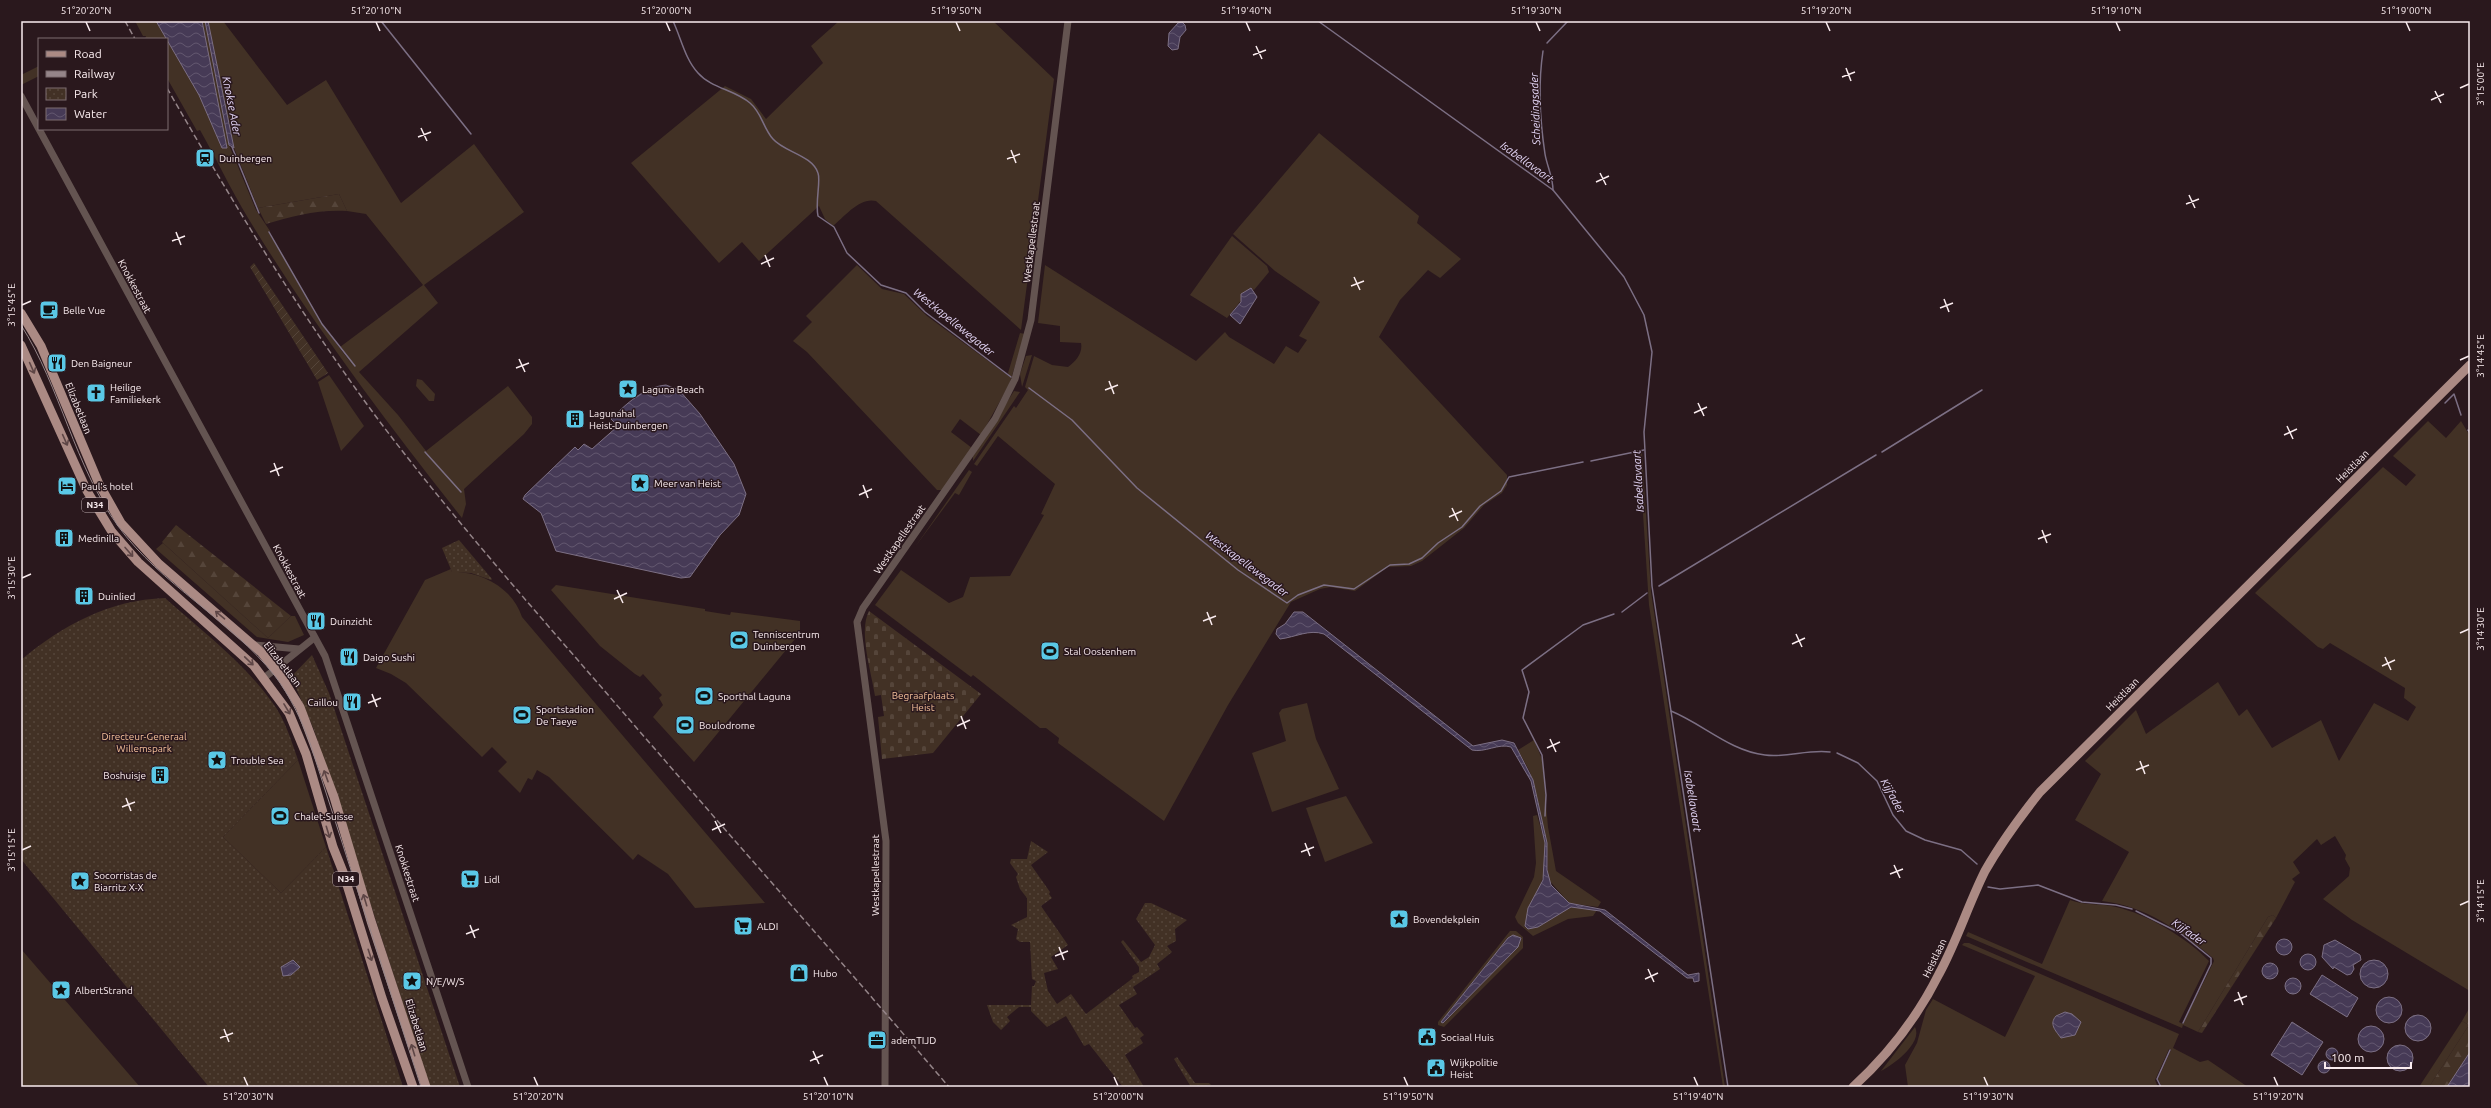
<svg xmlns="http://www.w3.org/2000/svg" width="2491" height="1108" viewBox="0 0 2491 1108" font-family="Ubuntu,sans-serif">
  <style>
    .grass { fill: #423125; fill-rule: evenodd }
    .forest { fill: url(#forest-firs) }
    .cemetery { fill: url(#cemetery-stones) }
    .park { fill: url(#park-dots) }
    .garden { fill: url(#garden-furrows) }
    .water { fill: url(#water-waves); stroke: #7c6f84 }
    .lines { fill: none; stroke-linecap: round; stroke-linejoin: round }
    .stream { stroke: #7c6f84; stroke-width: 1.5 }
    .minor { stroke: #645451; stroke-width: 7 }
    .major { stroke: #ab8a84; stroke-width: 9 }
    .tram { stroke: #958589; stroke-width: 1 }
    .rail { stroke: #958589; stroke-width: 1.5; stroke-dasharray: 6 3; stroke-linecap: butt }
    .oneway { stroke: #5e4646 }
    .ticks { fill: none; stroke: #faecef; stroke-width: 1.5 }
    .labels { text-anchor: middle; stroke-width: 3; stroke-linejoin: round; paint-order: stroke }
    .shield { fill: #2a181d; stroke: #bcacb0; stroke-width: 1 }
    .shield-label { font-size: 9px; font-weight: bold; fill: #faecef }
    .poi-label { font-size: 10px; fill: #faecef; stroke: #2a181d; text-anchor: start }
    .street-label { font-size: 10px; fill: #faecef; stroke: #2a181d }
    .park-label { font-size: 10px; fill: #f4c09a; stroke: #2a181d }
    .water-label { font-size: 11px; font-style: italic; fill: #e7d9fa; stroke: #2a181d }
    .neatline { fill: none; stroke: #faecef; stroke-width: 1.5 }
    .ticks-label { font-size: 10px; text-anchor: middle; fill: #faecef }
  </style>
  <defs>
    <pattern id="forest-firs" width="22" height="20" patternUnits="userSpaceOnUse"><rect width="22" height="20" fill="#423125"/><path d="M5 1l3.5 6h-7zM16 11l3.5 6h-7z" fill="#55453a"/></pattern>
    <pattern id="cemetery-stones" width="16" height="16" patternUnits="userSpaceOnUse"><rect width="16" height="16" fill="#423125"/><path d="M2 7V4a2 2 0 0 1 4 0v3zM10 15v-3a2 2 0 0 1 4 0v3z" fill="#55453a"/></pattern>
    <pattern id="park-dots" width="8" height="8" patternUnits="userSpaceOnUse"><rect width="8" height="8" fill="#423125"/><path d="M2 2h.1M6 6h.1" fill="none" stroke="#55453a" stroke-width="1.8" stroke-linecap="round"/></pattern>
    <pattern id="garden-furrows" width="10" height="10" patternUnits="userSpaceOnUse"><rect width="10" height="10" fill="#423125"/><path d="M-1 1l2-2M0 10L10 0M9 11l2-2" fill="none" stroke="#55453a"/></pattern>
    <pattern id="water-waves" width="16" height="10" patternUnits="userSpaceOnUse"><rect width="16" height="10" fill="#463a56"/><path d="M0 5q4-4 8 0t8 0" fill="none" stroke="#62576f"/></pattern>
  </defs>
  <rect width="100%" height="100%" fill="#2a181d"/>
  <g class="grass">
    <path d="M135,21H156L167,39H145L146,36H143Z"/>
    <path d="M202,21H205L229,145L256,210L270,231L269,233L321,323L353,366L340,347L423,285L366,214L347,211L339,194L258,208L234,148L208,21H223L287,105L326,80L401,203L474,144L524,212L424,285L438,303L359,372L398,415L426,451L508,386L532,417V424L524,434L464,489L466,504L462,518C386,422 312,323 248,218C230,188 217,160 200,130L197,131L167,78V39L199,95L222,148L225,144Z"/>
    <path d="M839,21H993L1054,79L1021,330L876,201C860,197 845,216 833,226L825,219L819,206L759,261L742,242L719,263L631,163L725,86L751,99L766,119L823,63L811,46Z"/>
    <path d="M39,66V76L21,85V75Z"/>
    <path d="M1319,133L1419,216L1417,223L1461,259L1440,278L1428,270L1400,300L1379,337L1507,475V485L1502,493L1484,505L1464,528L1422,561L1411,566L1388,567L1355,591L1330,587L1320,589L1291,602L1228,705L1164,821L1058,743L1059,738L1046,728H1040L973,675L971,677L875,605L901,570L949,603L963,597L970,577L1010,576L1044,515L1041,514L1055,484L998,436L977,466L974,464L1014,406L1016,408L1028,390L1025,387L1034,356L1052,365L1068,367C1076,361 1083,353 1081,343L1060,342V326L1038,323L1045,265L1196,361L1225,332L1229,337L1274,364L1286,346L1298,353L1307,340L1299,336L1320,302L1275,271L1233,234Z"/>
    <path d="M1232,236L1267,266L1269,272L1254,290L1251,288L1227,318L1190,295Z"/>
    <path d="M857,265L882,289L904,294L927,316L1010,377L1008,373L1020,333L1025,334L1009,385L981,435L960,419L951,432L972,448L943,490H937L807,352L793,341L812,322L806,316Z"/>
    <path d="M1032,355L1022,387L1020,374L1026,356Z"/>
    <path d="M329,375L364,426L341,451L318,382Z"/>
    <path d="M417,379L422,380L435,394L434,401H429L416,386Z"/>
    <path d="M1014,391L1020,392L973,461V456Z"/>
    <path d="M2428,421L2446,438L2461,421L2470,436V991L2352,920L2323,899L2349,876L2350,868L2345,859L2346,855L2335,836L2321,845L2317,839L2293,862L2300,873L2292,879L2295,882L2276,918L2273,915L2268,917L2198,1032L2183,1025L2182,1028L2161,1019L1966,936L1968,932L2042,964L2070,900C2085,906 2100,903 2116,907C2147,914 2187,938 2209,961L2179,1022L2183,1024L2214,961L2213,958C2180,931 2146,906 2102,901L2129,852L2075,820L2101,774L2085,761L2136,710L2146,734L2218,682L2239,716L2247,709L2272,748L2321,720L2339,761L2374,703L2408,721L2416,707L2404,698L2405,688L2330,643L2323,649L2318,647L2255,593L2383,467L2406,486L2416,475L2393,456Z"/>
    <path d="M1642,452L1651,592L1725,1087H1723L1649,605L1639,453Z"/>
    <path d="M969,470L972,472L959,495L955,493L915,547Z"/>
    <path d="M163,543L268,638L291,616H295L304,635L288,642L257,637L156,549Z"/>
    <path d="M451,569L452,572C481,571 513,588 522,617L765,903L695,908L668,874L638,854L633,860L549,777L537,770L532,780L528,778L520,793L498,771L507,762L492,747L482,757L406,683L391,674L376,668L425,580Z"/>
    <path d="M556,585L705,609V611L730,615L731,612L800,621V633L694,762L653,717L663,705L659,698L662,695L643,674L640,677L635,674L600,646L551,590Z"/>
    <path d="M1307,703L1316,739L1339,789L1272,812L1252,753L1286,741L1279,713L1282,709Z"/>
    <path d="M1534,740L1542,759L1548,827L1556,871L1601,902L1598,907L1569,903L1548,879L1547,843L1539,817L1538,802L1530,772L1518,750Z"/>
    <path d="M298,760L326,847L281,893L223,837Z"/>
    <path d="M1346,796L1373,843L1325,862L1306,808Z"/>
    <path d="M1537,815L1545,843V870L1539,889L1528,908L1530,927L1571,907L1597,910L1593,916L1568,919L1533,936L1518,923L1515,917L1534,877L1536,863L1533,816Z"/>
    <path d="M1510,931H1516L1523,937V948L1444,1027L1438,1025V1022ZM1516,936L1519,939L1518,947L1443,1023L1441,1022L1508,938Z"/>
    <path d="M1964,943H1969L2179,1034L2173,1048L2200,1062L2208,1060L2248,1087H2162L2158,1079L2171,1050L2169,1049L2155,1080L2158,1087H1908L1905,1065L1917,1043L1926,1010L1933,999L2005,1037L2035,976L1962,945Z"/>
    <path d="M21,949L140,1087H22Z"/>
    <path d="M2462,1021L2469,1025L2429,1087H2419Z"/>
    <path d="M1915,1027C1923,1043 1893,1065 1881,1071Z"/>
  </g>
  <g class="forest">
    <path d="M339,194L347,211C320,209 292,216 266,224L258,208Z"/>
    <path d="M176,525L291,616L268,638L162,542Z"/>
    <path d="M2273,915L2276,918L2202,1033L2198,1032L2268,917Z"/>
    <path d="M2470,1007V1052L2447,1087H2429L2469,1025L2462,1021Z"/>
  </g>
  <path class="cemetery" d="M869,611L981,694L933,753L882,759L878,717L884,716L881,695L875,696C872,674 858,632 869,611Z"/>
  <g class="park">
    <path d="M459,540L492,579L491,580L471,573L452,572L442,548Z"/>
    <path d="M165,598C202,631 242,661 272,702C285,719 291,740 298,760L223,837L281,893L326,847L403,1087H209L21,859V660C63,625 109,600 165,598Z"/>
    <path d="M312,655L329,693L460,1087H430L314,730L294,683L289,679Z"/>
    <path d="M1031,841L1048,852L1031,865L1050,892L1049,894L1052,898L1041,906L1068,945L1051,957L1058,969L1044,973L1048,991L1057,1004L1071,994L1086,1014L1133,978L1132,976L1139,972V967L1121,942L1123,940L1141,962L1149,957L1155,945L1136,919L1145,903H1151L1187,920L1175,929L1176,941L1167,946L1172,952L1157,964L1160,969L1133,987L1137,994L1119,1005L1135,1028L1137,1027L1144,1035L1140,1038L1143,1043L1125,1055L1144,1087H1123L1089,1044L1084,1046L1066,1016L1047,1027L1031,1011V1007H1019L1007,1017L1010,1021L1001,1030L993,1022L987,1005H1031L1032,986H1034L1036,981L1032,979L1030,942H1020L1016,939L1018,929L1011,925L1027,917V898L1020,889L1016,877L1018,874L1010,863L1011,859H1027Z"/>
    <path d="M1177,1057L1195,1083H1209L1211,1085L1191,1087L1174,1059Z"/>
  </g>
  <path class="garden" d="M254,263L328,373L317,380L250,267Z"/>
  <g class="water">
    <path d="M156,21H202L227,148H222L199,95Z"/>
    <path d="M205,21H208L234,148L229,145Z"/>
    <path d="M1182,22L1185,25L1186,30L1180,37L1178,49L1172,50L1168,46L1169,33L1178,23Z"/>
    <path d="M1251,288L1257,297L1240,324L1230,315L1241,302V294Z"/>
    <path d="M666,385L679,390L700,414L734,464L746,494L739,515L720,535L690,577L681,578L556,551L541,513L523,499L525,495L575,447L578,450L584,444L592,449L618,426L611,419C626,404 644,387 666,385Z"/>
    <path d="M1294,612H1303L1473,746L1502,740L1514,743L1533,780L1547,843V870L1551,885L1569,903L1605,910L1688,975L1699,973V981L1694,982L1693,978H1687L1600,911L1571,907L1538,927L1528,929L1525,926L1528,908L1543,880L1545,843L1531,781L1511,747C1498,743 1485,753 1472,750L1324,634C1309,629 1296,637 1280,639L1276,634L1277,629L1285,624Z"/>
    <path d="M1513,935L1521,938L1518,947L1443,1023L1441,1022L1508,938Z"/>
    <circle cx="2284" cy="947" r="8"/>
    <path d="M2335,940L2360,955L2361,960L2353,965L2354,969L2351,974L2347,975L2334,967L2333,969L2322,957L2324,945Z"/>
    <circle cx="2308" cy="962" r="8"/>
    <circle cx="2374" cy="974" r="14"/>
    <path d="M293,960L300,967L291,975L283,976L281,967Z"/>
    <circle cx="2270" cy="971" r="8"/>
    <path d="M2322,975L2358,998L2347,1017L2310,994Z"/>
    <circle cx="2293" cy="986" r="8"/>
    <circle cx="2389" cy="1010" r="13"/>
    <path d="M2065,1012L2072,1014L2081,1022L2075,1035L2061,1038C2055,1030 2049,1024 2056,1016Z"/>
    <circle cx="2418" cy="1028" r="13"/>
    <path d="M2292,1022L2323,1042L2302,1075L2271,1055Z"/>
    <circle cx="2371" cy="1039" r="13"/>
    <circle cx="2400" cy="1058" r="13"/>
    <circle cx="2332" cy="1054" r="6"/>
    <path d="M2470,1052V1087H2447Z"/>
    <circle cx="2324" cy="1067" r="6"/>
  </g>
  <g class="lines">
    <g class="stream">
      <path d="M381,21L471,134"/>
      <path d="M673,21C681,38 685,59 698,73C711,88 735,90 750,103C762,113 763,128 773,139C784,152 812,155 818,173C821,181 815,202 818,216L834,227L847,253L881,285L906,293L925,312L1011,377"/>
      <path d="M1318,21L1553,190L1624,277L1644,315L1652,352L1644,432L1652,586L1728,1087"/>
      <path d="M1547,43L1568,21"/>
      <path d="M1543,51C1538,84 1540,121 1545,154C1547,166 1553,177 1553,190"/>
      <path d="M232,147L259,213"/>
      <path d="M269,232L322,324L355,366"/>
      <path d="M1029,388L1072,420L1137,488L1238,570L1287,603L1298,595L1324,585L1354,589L1390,565L1409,564L1422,558L1438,543L1462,527L1480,506L1501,491L1509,477L1583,462"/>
      <path d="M2445,403L2454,394L2461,415"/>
      <path d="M2468,430L2470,433"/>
      <path d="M425,452L461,492"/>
      <path d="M1882,452L1982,390"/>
      <path d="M1591,461L1644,450"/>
      <path d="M1659,586L1876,455"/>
      <path d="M1622,612L1647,593"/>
      <path d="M1671,711C1703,724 1730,751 1765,755C1787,758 1808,749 1830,752"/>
      <path d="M1837,753L1858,763L1877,781L1893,815L1906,831L1925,840L1961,850L1977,864"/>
      <path d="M1545,816L1546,795L1542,755L1523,718L1529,692L1522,670L1583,625L1614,614"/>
      <path d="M1988,887L2000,889L2038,885L2082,902L2116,905L2132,909"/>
      <path d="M2136,911L2180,933L2211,958V964L2183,1023"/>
      <path d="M2161,1087L2157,1079L2170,1050"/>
    </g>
    <g class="minor">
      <path d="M21,96L325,656L468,1087"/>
      <path d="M255,645L299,649"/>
      <path d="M264,678L314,638"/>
      <path d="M885,1087L886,841L857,622L863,608L995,419L1015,379L1031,320L1068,21"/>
    </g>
    <g class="major">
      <path d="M21,313L41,346L99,484L121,523L159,564L261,652L282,678L300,707L334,797L371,921L426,1087"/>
      <path d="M21,345L87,491L112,532L138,562L254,666L289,713L306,754L333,847L343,872L382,998L413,1087"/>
      <path d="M1853,1087C1888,1055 1918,1016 1939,974C1957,941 1968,905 1985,871C2001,843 2020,817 2040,792L2470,365"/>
    </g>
    <path class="tram" d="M21,325C61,388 74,465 118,526C161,585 230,619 275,676C290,696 301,719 310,743L421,1087"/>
    <g class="rail">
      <path d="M125,21L135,39"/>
      <path d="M167,88C233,203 301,316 380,422C452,517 531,606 609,696C722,827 837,956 949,1087"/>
    </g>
  </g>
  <defs><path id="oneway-shaft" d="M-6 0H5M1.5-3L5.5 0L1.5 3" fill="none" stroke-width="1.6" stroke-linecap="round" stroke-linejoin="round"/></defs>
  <g class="oneway">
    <use href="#oneway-shaft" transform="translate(32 368) rotate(66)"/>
    <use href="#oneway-shaft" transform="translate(65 440) rotate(66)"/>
    <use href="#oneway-shaft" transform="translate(129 552) rotate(49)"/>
    <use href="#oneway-shaft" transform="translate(220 615) rotate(-140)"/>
    <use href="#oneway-shaft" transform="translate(249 661) rotate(44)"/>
    <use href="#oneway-shaft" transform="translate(287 709) rotate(59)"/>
    <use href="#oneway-shaft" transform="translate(326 776) rotate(-110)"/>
    <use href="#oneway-shaft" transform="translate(328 832) rotate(73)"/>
    <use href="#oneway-shaft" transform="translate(365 900) rotate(-107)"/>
    <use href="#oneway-shaft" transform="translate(370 955) rotate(72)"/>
    <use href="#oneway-shaft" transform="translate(413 1050) rotate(-107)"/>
  </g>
  <path class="ticks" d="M86,22L90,31M376,22L380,31M666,22L670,31M956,22L960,31M1246,22L1250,31M1536,22L1540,31M1826,22L1830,31M2116,22L2120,31M2406,22L2410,31M1256,46L1262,59M1253,55L1266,50M1846,68L1851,81M1842,77L1855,72M2460,88L2469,84M2435,91L2441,103M2431,100L2444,94M421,128L427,141M418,137L431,132M1011,150L1016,163M1007,159L1020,154M1600,173L1606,185M1596,182L1609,176M2189,195L2195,208M2186,204L2199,199M176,232L181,245M172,241L185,236M765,255L770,267M761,264L774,258M1354,277L1360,290M1351,286L1364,281M1944,299L1949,312M22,305L31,301M1940,308L1953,303M519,359L525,372M2460,360L2469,356M516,368L529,363M1109,381L1114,394M1105,390L1118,385M1698,403L1704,416M1694,413L1707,407M2287,426L2293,439M2284,435L2297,429M274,463L279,476M270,472L283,467M863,485L868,498M859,495L872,489M1452,508L1458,521M1449,517L1462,511M2042,530L2047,543M2038,539L2051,534M22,578L31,574M617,590L623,603M614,599L627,593M1207,612L1212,625M1203,621L1216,616M2460,633L2469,629M1796,634L1802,647M1792,644L1805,638M2385,657L2391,670M2382,666L2395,660M372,694L377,707M368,703L381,698M961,716L966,729M957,726L970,720M1550,739L1556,752M1547,748L1560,742M2140,761L2145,774M2136,770L2149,765M126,798L131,811M122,807L135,802M715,821L721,833M712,830L725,824M1305,843L1310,856M22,850L31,846M1301,852L1314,847M1894,865L1900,878M1890,874L1903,869M2460,905L2469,901M470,925L475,938M466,934L479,929M1059,947L1064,960M1055,956L1068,951M1648,969L1654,982M1645,979L1658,973M2238,992L2243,1005M2234,1001L2247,996M224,1029L229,1042M220,1038L233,1033M813,1051L819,1064M810,1061L823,1055M244,1077L248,1086M534,1077L538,1086M824,1077L828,1086M1114,1077L1118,1086M1404,1077L1408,1086M1694,1077L1698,1086M1984,1077L1988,1086M2274,1077L2278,1086"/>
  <defs>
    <g id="station-square" transform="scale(1)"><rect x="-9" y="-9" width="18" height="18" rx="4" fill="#5ac8e6" stroke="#2a181d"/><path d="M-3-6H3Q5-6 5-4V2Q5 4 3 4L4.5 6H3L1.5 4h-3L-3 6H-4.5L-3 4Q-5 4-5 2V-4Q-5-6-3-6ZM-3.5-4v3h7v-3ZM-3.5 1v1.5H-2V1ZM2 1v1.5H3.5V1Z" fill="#111"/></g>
    <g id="cafe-square" transform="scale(1)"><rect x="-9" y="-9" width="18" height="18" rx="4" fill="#5ac8e6" stroke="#2a181d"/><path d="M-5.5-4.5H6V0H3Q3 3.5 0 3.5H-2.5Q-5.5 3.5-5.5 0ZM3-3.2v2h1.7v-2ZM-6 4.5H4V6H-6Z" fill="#111"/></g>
    <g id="restaurant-square" transform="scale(1)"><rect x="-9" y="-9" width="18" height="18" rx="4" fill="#5ac8e6" stroke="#2a181d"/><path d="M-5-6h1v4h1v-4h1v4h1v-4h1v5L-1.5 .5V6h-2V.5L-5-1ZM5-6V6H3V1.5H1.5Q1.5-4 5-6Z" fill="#111"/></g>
    <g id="sight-square" transform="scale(1)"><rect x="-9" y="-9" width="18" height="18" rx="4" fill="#5ac8e6" stroke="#2a181d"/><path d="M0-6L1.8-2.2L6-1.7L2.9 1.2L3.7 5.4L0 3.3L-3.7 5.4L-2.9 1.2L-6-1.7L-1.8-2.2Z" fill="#111"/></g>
    <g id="church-square" transform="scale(1)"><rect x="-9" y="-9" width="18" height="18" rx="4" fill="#5ac8e6" stroke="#2a181d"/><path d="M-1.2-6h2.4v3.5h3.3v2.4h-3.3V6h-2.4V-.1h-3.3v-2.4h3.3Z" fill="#111"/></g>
    <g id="building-square" transform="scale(1)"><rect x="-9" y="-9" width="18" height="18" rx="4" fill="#5ac8e6" stroke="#2a181d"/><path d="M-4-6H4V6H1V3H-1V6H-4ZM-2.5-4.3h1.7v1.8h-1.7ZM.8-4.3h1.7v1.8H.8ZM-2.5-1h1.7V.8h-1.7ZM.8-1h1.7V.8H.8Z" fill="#111"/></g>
    <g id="hotel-square" transform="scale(1)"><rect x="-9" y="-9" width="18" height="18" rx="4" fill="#5ac8e6" stroke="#2a181d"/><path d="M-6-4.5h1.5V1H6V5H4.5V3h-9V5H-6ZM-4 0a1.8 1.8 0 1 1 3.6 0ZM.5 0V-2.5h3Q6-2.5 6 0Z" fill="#111"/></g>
    <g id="stadium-square" transform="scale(1)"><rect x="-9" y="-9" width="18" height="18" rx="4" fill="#5ac8e6" stroke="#2a181d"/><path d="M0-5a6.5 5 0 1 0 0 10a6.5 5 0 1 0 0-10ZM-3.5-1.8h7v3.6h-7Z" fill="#111"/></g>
    <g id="supermarket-square" transform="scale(1)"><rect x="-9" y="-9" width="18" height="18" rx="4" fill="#5ac8e6" stroke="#2a181d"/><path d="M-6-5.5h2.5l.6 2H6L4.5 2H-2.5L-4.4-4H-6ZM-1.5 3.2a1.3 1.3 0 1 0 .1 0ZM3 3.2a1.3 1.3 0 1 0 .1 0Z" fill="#111"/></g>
    <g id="shop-square" transform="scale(1)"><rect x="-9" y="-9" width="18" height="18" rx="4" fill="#5ac8e6" stroke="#2a181d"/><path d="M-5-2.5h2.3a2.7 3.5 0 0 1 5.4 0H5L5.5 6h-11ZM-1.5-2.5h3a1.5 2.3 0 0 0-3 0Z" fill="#111"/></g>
    <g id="civic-square" transform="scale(1)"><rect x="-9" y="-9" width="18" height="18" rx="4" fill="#5ac8e6" stroke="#2a181d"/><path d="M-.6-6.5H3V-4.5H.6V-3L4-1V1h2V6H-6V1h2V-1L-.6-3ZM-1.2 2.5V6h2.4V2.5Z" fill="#111"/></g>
    <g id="office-square" transform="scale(1)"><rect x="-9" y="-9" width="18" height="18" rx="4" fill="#5ac8e6" stroke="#2a181d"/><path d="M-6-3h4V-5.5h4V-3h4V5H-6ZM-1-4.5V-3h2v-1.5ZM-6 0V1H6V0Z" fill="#111"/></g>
  </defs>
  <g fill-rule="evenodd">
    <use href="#station-square" x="205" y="158"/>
    <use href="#cafe-square" x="49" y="310"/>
    <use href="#restaurant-square" x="57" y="363"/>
    <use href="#sight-square" x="628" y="389"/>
    <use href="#church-square" x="96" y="393"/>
    <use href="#building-square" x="575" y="419"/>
    <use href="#sight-square" x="640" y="483"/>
    <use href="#hotel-square" x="67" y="486"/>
    <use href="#building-square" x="64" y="538"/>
    <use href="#building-square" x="84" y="596"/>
    <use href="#restaurant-square" x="316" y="621"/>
    <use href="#stadium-square" x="739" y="640"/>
    <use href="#stadium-square" x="1050" y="651"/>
    <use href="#restaurant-square" x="349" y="657"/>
    <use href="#stadium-square" x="704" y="696"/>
    <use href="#restaurant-square" x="352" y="702"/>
    <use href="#stadium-square" x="522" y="715"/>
    <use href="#stadium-square" x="685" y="725"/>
    <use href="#sight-square" x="217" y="760"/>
    <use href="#building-square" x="160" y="775"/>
    <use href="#stadium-square" x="280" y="816"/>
    <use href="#supermarket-square" x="470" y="879"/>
    <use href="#sight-square" x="80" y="881"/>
    <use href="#sight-square" x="1399" y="919"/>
    <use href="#supermarket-square" x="743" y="926"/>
    <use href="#shop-square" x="799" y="973"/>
    <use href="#sight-square" x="412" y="981"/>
    <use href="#sight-square" x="61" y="990"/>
    <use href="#civic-square" x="1427" y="1037"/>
    <use href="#office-square" x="877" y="1040"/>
    <use href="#civic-square" x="1436" y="1068"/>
  </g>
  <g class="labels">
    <g class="shield">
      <rect x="82" y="498" width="26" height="14" rx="3"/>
      <rect x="333" y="872" width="26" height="14" rx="3"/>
    </g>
    <g class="shield-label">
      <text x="95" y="508">N34</text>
      <text x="346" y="882">N34</text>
    </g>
    <g class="poi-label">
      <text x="219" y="162">Duinbergen</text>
      <text x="63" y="314">Belle Vue</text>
      <text x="71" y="367">Den Baigneur</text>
      <text x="110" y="391">Heilige<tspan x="110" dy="12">Familiekerk</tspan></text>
      <text x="642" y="393">Laguna Beach</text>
      <text x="589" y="417">Lagunahal<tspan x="589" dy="12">Heist-Duinbergen</tspan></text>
      <text x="654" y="487">Meer van Heist</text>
      <text x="81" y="490">Paul's hotel</text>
      <text x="78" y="542">Medinilla</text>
      <text x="98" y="600">Duinlied</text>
      <text x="330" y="625">Duinzicht</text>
      <text x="753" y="638">Tenniscentrum<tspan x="753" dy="12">Duinbergen</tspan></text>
      <text x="1064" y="655">Stal Oostenhem</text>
      <text x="363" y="661">Daigo Sushi</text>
      <text x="718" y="700">Sporthal Laguna</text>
      <text x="338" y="706" text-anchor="end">Caillou</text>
      <text x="536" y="713">Sportstadion<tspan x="536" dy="12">De Taeye</tspan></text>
      <text x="699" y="729">Boulodrome</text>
      <text x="231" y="764">Trouble Sea</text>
      <text x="146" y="779" text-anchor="end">Boshuisje</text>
      <text x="294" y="820">Chalet-Suisse</text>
      <text x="94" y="879">Socorristas de<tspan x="94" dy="12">Biarritz X-X</tspan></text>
      <text x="484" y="883">Lidl</text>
      <text x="1413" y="923">Bovendekplein</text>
      <text x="757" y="930">ALDI</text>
      <text x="813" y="977">Hubo</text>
      <text x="426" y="985">N/E/W/S</text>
      <text x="75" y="994">AlbertStrand</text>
      <text x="1441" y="1041">Sociaal Huis</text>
      <text x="891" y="1044">ademTIJD</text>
      <text x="1450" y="1066">Wijkpolitie<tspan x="1450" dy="12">Heist</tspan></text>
    </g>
    <g class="street-label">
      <text transform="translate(1031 242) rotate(-83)" y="4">Westkapellestraat</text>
      <text transform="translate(135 286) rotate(62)" y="4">Knokkestraat</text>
      <text transform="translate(79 408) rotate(68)" y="4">Elizabetlaan</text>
      <text transform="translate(2352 466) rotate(-45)" y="4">Heistlaan</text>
      <text transform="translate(899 539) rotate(-55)" y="4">Westkapellestraat</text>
      <text transform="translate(290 571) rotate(62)" y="4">Knokkestraat</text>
      <text transform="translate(283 664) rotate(52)" y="4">Elizabetlaan</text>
      <text transform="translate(2122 694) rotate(-45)" y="4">Heistlaan</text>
      <text transform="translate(408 873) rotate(72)" y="4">Knokkestraat</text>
      <text transform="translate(875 875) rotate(-90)" y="4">Westkapellestraat</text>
      <text transform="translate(1934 958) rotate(-64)" y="4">Heistlaan</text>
      <text transform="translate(417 1025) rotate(73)" y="4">Elizabetlaan</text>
    </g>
    <g class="park-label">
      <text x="923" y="699">Begraafplaats<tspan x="923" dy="12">Heist</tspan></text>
      <text x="144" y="740">Directeur-Generaal<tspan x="144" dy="12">Willemspark</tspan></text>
    </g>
    <g class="water-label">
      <text transform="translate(232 106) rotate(79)" y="4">Knokse Ader</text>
      <text transform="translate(1535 109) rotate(-92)" y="4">Scheidingsader</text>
      <text transform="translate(1527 162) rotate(36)" y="4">Isabellavaart</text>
      <text transform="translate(954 322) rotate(39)" y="4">Westkapellewegader</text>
      <text transform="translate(1638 481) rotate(-93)" y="4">Isabellavaart</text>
      <text transform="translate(1247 564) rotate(37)" y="4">Westkapellewegader</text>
      <text transform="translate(1893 796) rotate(61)" y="4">Kijfader</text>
      <text transform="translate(1693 801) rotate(81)" y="4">Isabellavaart</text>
      <text transform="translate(2189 932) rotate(35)" y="4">Kijfader</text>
    </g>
  </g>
  <rect width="2491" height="1108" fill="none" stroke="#2a181d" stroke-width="44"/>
  <rect x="38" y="38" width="130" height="92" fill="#2a181d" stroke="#7d6d71"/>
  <rect x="46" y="51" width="20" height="6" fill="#ab8a84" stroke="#7d6d71"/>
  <text x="74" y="58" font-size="12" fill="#faecef">Road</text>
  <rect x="46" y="71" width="20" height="6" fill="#958589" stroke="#7d6d71"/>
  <text x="74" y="78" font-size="12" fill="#faecef">Railway</text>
  <rect x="46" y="88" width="20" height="12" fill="url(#park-dots)" stroke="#7d6d71"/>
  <text x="74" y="98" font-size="12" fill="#faecef">Park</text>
  <rect x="46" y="108" width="20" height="12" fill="url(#water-waves)" stroke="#7d6d71"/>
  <text x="74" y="118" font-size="12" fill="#faecef">Water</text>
  <path d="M2325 1062v6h86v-6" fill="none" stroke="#faecef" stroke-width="2"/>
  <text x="2331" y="1062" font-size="12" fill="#faecef" stroke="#2a181d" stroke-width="3" paint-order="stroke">100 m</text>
  <rect x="22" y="22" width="2447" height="1064" class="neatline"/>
  <g class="ticks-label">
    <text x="86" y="14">51°20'20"N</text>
    <text x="376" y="14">51°20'10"N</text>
    <text x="666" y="14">51°20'00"N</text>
    <text x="956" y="14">51°19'50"N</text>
    <text x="1246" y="14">51°19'40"N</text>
    <text x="1536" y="14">51°19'30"N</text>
    <text x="1826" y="14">51°19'20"N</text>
    <text x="2116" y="14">51°19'10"N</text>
    <text x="2406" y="14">51°19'00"N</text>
    <text transform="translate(2480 84) rotate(-90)" y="4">3°15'00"E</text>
    <text transform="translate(11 305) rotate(-90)" y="4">3°15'45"E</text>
    <text transform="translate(2480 356) rotate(-90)" y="4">3°14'45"E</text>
    <text transform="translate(11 578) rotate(-90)" y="4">3°15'30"E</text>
    <text transform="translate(2480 629) rotate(-90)" y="4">3°14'30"E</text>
    <text transform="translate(11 850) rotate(-90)" y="4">3°15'15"E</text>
    <text transform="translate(2480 901) rotate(-90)" y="4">3°14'15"E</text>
    <text x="248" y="1100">51°20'30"N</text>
    <text x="538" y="1100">51°20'20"N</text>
    <text x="828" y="1100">51°20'10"N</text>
    <text x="1118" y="1100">51°20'00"N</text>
    <text x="1408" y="1100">51°19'50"N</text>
    <text x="1698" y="1100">51°19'40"N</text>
    <text x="1988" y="1100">51°19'30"N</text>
    <text x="2278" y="1100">51°19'20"N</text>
  </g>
</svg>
